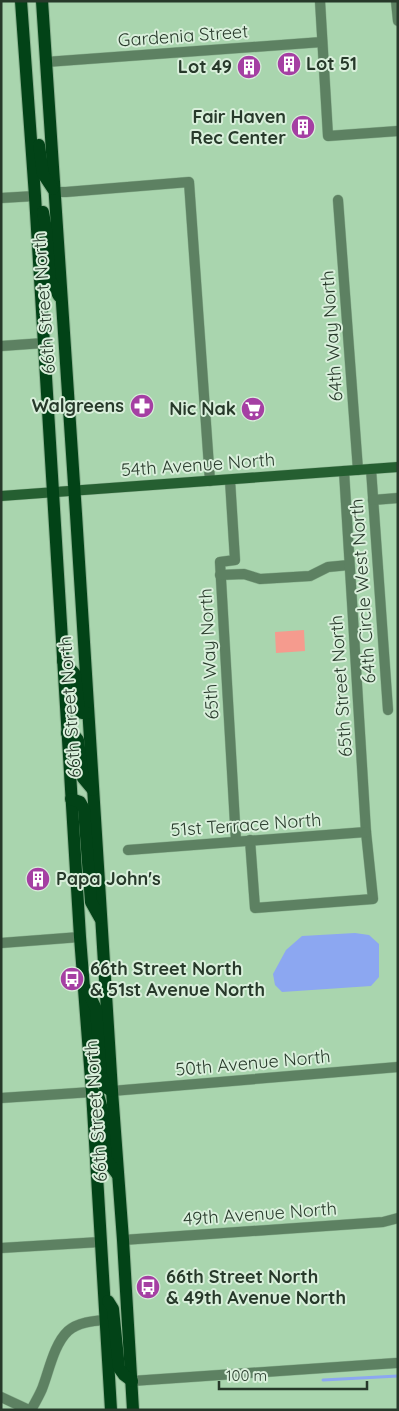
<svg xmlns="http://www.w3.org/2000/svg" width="399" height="1411" viewBox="0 0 399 1411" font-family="Quicksand,sans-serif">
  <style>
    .green { fill: #f59b8e }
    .water { fill: #8ca7f1 }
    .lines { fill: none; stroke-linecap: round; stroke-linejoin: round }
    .stream { stroke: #8ca7f1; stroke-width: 3 }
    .minor-casing { stroke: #8cb391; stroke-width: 11 }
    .tertiary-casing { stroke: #8cb391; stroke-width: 11 }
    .secondary-casing { stroke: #8cb391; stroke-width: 11 }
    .primary-casing { stroke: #8cb391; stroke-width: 14 }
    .minor { stroke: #5d8162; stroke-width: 10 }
    .tertiary { stroke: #5d8162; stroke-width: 10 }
    .secondary { stroke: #255f31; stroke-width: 10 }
    .primary { stroke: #024317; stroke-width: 12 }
    .labels { text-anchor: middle; stroke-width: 4; stroke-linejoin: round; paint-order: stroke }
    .street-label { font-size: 18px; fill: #27392a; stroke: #d9efdb }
    .poi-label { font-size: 18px; font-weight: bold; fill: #27392a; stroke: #d9efdb; text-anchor: start }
  </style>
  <rect width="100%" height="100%" fill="#a9d5ae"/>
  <path class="green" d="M304,630L305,651L276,653L275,632Z"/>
  <path class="water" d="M355,933L369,935L379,944V977L371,986L282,992L275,985L273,974L286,950L302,936Z"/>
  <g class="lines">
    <path class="stream" d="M323,1380L398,1376"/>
    <g class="minor-casing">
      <g id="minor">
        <path d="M320,1L328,136L398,131"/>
        <path d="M396,1L398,21"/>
        <path d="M46,62L322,42"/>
        <path d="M54,192H66L189,182L210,481"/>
        <path d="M1,198L35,196"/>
        <path d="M338,200L358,470"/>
        <path d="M1,346L44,343"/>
        <path d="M371,469L388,710"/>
        <path d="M230,480L235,560L220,562L236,841"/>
        <path d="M373,500L398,498"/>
        <path d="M220,575L244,574L260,579L310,576L328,567L349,565"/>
        <path d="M250,840L255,908L373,899L366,832L344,471"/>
        <path d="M128,850L366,832"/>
        <path d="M1,943L80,937"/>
        <path d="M112,1091L398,1067"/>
        <path d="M1,1098L92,1092"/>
        <path d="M123,1240L383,1222L398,1218"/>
        <path d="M1,1248L100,1242"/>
        <path d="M132,1381L396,1363"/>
        <path d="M1,1397L29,1410"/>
      </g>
    </g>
    <g class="tertiary-casing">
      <path id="tertiary" d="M31,1410C35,1403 39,1396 42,1389C49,1371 54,1344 68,1331C78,1322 93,1321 106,1320"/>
    </g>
    <g class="secondary-casing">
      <path id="secondary" d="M1,496L398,467"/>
    </g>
    <g class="primary-casing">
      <g id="primary">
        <path d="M21,1L35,196L80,937L92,1092L111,1410"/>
        <path d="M42,1L76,514L112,1091L123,1240L133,1410"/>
        <path d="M39,145L43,174L53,189"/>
        <path d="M43,212L46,229L50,280L59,296"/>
        <path d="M63,661L75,674L79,710L82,713H88"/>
        <path d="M67,733L74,735L78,740L83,778L93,790"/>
        <path d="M71,799L80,802L84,809L91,902L100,918"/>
        <path d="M87,990L96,1009L101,1075L105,1087L112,1091"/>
        <path d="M94,1093L98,1095L102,1109L106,1159L117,1174"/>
        <path d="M108,1301L113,1309L119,1368L124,1375L132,1381"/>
      </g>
    </g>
    <use href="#minor" class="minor"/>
    <use href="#tertiary" class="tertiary"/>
    <use href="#secondary" class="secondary"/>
    <use href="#primary" class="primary"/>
  </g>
  <defs>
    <g id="building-disc" transform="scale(1.25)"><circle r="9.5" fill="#a53fa3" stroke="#d9efdb"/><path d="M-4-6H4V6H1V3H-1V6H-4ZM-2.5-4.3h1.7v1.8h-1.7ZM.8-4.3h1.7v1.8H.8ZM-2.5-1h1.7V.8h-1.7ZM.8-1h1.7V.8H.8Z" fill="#fff"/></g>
    <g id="pharmacy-disc" transform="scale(1.25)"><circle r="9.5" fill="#a53fa3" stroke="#d9efdb"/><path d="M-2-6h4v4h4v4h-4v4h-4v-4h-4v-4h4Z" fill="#fff"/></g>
    <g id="supermarket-disc" transform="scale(1.25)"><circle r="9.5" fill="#a53fa3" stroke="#d9efdb"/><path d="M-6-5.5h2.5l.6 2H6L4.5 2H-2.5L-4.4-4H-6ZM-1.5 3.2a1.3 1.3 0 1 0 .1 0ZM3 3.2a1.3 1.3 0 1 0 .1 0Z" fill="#fff"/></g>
    <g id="bus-disc" transform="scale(1.25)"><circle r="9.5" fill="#a53fa3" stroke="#d9efdb"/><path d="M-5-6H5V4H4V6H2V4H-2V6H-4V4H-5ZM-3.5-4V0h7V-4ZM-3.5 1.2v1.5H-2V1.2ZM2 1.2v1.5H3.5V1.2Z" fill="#fff"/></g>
  </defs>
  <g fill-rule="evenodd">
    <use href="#building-disc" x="289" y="64"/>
    <use href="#building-disc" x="249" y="67"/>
    <use href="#building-disc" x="303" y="127"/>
    <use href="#pharmacy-disc" x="142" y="406"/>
    <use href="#supermarket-disc" x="253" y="409"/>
    <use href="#building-disc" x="38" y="879"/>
    <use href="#bus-disc" x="72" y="979"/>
    <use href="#bus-disc" x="148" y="1287"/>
  </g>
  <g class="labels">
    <g class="street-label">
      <text transform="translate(183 36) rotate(-4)" y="6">Gardenia Street</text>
      <text transform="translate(44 303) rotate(-94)" y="6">66th Street North</text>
      <text transform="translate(332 336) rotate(-94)" y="6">64th Way North</text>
      <text transform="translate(198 465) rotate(-4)" y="6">54th Avenue North</text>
      <text transform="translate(363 591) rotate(-94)" y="6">64th Circle West North</text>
      <text transform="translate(209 654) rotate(-93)" y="6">65th Way North</text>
      <text transform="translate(341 686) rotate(-94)" y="6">65th Street North</text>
      <text transform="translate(70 707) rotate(-94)" y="6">66th Street North</text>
      <text transform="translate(246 825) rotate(-4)" y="6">51st Terrace North</text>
      <text transform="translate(253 1063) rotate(-5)" y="6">50th Avenue North</text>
      <text transform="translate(96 1111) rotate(-94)" y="6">66th Street North</text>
      <text transform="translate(260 1214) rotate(-4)" y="6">49th Avenue North</text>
    </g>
    <g class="poi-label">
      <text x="306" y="70">Lot 51</text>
      <text x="232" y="73" text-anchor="end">Lot 49</text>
      <text x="286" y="123" text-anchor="end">Fair Haven<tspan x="286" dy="21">Rec Center</tspan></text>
      <text x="124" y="412" text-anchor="end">Walgreens</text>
      <text x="236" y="415" text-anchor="end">Nic Nak</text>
      <text x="56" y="885">Papa John's</text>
      <text x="90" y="975">66th Street North<tspan x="90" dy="21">&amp; 51st Avenue North</tspan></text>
      <text x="166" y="1283">66th Street North<tspan x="166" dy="21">&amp; 49th Avenue North</tspan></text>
    </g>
  </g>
  <rect width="399" height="1411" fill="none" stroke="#27392a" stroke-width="5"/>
  <path d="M219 1381v8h148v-8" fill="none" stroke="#27392a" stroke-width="2.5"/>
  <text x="226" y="1381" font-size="15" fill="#27392a" stroke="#d9efdb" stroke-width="4" paint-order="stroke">100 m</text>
</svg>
